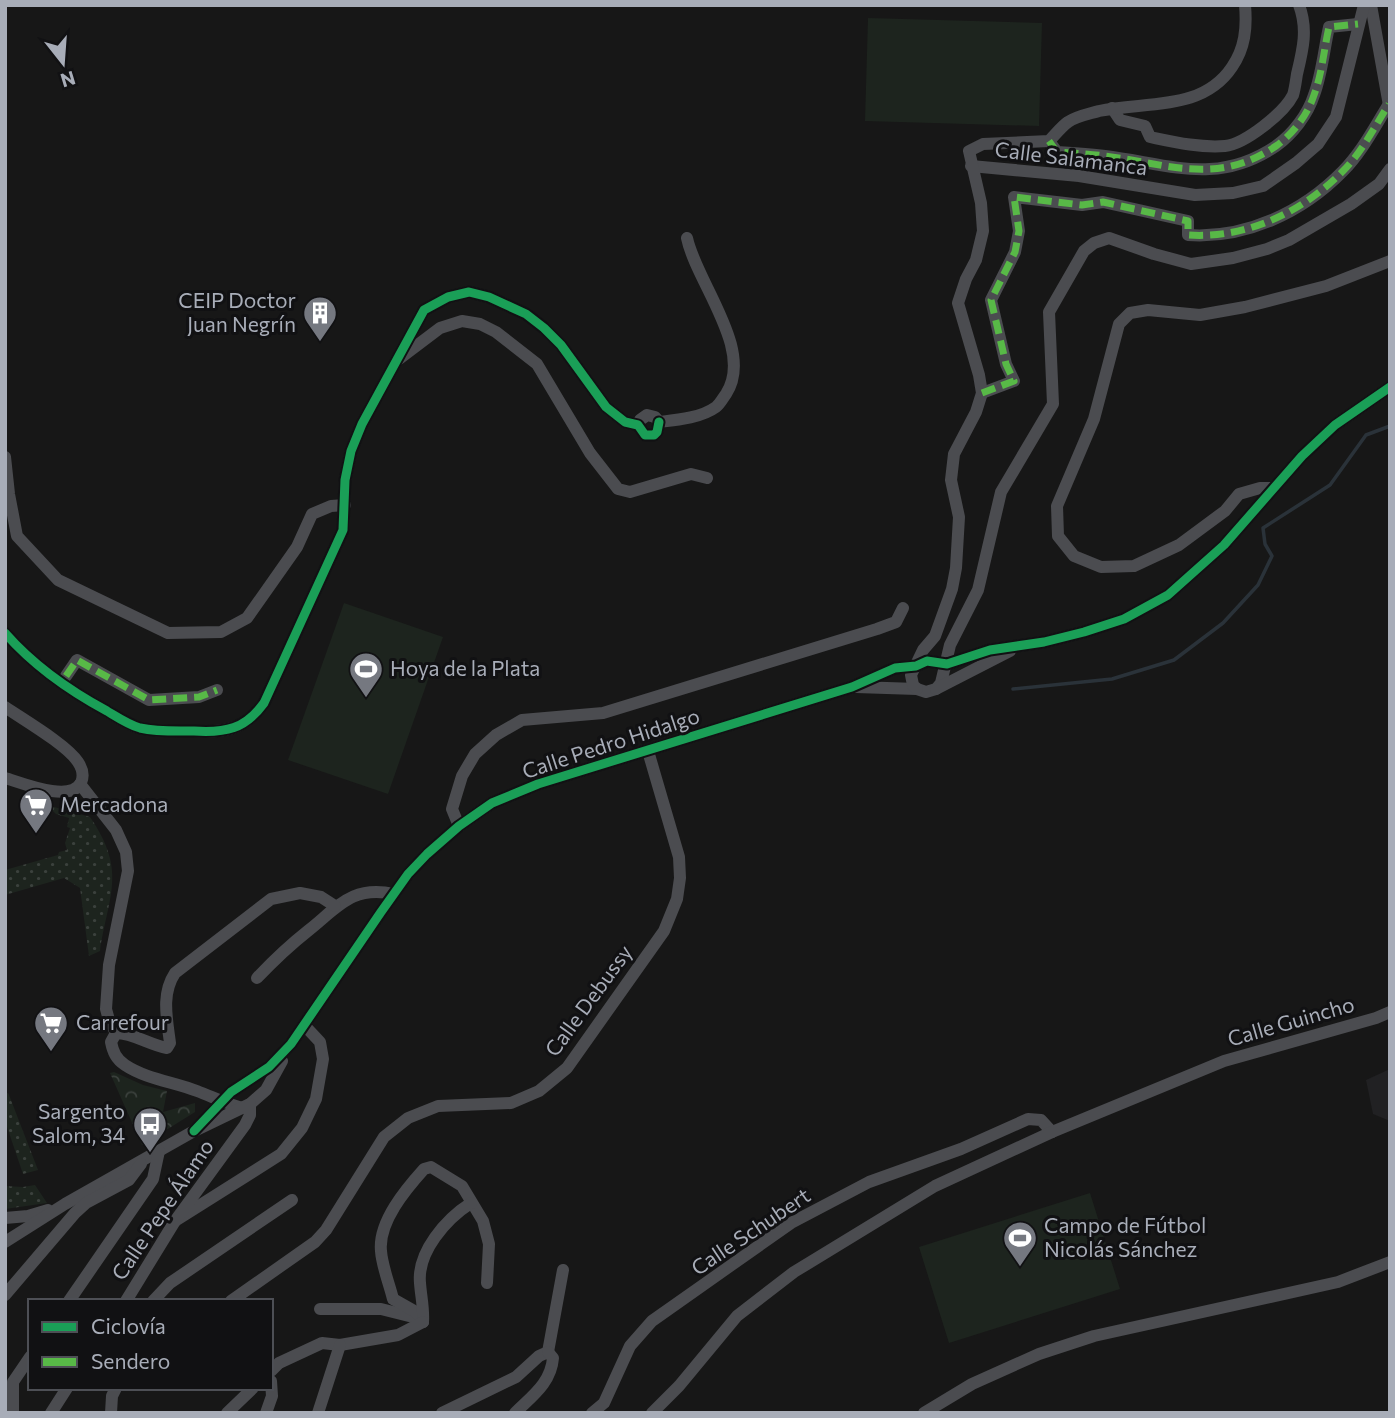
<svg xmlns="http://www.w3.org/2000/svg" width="1395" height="1418" viewBox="0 0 1395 1418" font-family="Commissioner,sans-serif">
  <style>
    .built { fill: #212123 }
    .grass { fill: url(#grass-dots) }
    .park { fill: url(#park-crowns) }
    .pitch { fill: #1d241e }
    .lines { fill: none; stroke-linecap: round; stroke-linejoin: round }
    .stream { stroke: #2a3239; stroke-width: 3.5 }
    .minor { stroke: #4b4c50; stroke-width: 12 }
    .quiet { stroke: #58b947; stroke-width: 7; stroke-dasharray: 14 7; stroke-linecap: butt }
    .cycleway-casing { stroke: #111113; stroke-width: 13 }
    .cycleway { stroke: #1a9f57; stroke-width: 9 }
    .labels { text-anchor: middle; stroke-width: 6; stroke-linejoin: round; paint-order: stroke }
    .street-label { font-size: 21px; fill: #a8adb8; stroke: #111113 }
    .poi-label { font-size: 21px; fill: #a8adb8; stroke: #111113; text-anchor: start }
  </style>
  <defs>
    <pattern id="grass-dots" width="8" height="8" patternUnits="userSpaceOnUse" patternTransform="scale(1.75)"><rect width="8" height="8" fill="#1d241e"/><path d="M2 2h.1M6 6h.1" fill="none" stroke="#3b413d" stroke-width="1.8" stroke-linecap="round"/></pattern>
    <pattern id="park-crowns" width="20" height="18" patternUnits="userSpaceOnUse" patternTransform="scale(1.75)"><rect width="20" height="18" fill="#1d241e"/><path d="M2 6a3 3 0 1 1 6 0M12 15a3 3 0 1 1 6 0" fill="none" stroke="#3b413d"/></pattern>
  </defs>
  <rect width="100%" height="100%" fill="#171717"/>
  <path class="built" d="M1390,1069V1121L1373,1114L1366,1080Z"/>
  <g class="grass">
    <path d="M47,805L90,817C127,871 109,894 100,951L89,956L80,888L64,878L5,895V870L58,855L59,852L67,850L65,843L70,828L67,827L69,818L56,814Z"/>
    <path d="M8,1093L9,1095L38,1170L23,1174L5,1121V1094Z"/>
    <path d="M35,1185L47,1203L5,1209V1186L23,1187Z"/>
  </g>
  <path class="park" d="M114,1072L143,1085L167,1091L163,1112L195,1103V1112L142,1145L110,1073Z"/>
  <g class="pitch">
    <path d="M868,18L1042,23L1039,126L865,121Z"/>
    <path d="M344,603L443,637L388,794L288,760Z"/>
    <path d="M1090,1193L1120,1289L949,1343L919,1247Z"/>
  </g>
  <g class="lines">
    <path class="stream" d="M1013,689L1112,679L1174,660L1223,623L1258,585L1272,556L1265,544L1263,528L1330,485L1366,435L1390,426"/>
    <g class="minor">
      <path d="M1371,5L1390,111"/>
      <path d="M1112,108L1120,120L1145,126L1150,137C1174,142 1200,148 1225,146C1245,144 1284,113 1293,95C1295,89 1296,80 1297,74C1303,49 1308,29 1299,5"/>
      <path d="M1049,141L1057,152C1073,153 1089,154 1105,156C1169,164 1217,186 1276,146C1293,134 1308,114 1314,95C1322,74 1324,49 1329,27L1358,24"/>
      <path d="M971,166L1079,176L1195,195L1233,193L1263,186L1296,163L1318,144L1336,117L1364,5"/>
      <path d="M399,359L440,328L462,321L480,324L496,332L537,364L590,453L618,489L630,492L691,474L707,478"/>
      <path d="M982,393L1014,381L1006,364L991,300L1015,252L1019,231L1014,197L1082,205L1103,202L1188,221V235C1246,239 1303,212 1343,171C1362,152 1375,126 1389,104"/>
      <path d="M659,422C677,420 701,418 716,407C720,404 723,398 726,394C755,350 696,282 687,238"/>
      <path d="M638,425L640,420L647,415L655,417L659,422"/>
      <path d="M5,457L9,494L17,536L58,580L168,633L221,632L247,618L297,547L312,514L331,506L345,505"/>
      <path d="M1273,488H1260L1239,494L1225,511L1179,545L1134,566L1101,567L1074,556L1058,536L1057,506L1094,419L1119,324L1130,313L1148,310L1200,315L1245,307L1326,286L1390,261"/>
      <path d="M5,633C34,666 68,690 107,711C117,717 129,725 140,728C158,732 176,731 194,731C226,733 245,729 264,703L343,530L345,480L351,451L362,424L424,310L448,297L469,292L489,297L526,314L544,328L561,345L606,407L625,422L638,425L645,435H654L657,432L659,422"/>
      <path d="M66,676L77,660L149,700L199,697L217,690"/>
      <path d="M856,687L917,689L926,692L936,689L941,683L950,645L978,590L1001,492L1053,404L1049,312L1084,251L1094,243L1109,238L1154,254L1191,264L1233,258L1267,249L1289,240L1351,204L1379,184L1390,169"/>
      <path d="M917,689L913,685L911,675L923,650L935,636L952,589L956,568L959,517L951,480L954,454L976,412L982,393L979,375L958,303L966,279L976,260L983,231L981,203L969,151L983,144L1049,141C1055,135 1061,127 1068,122C1077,116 1089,114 1099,111C1145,101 1202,112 1232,67C1245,48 1247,28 1245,5"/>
      <path d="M936,689L1010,651"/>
      <path d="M5,707C24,720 67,745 78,762C82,768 84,776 81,783C70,803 22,783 5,778"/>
      <path d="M80,784L116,830L126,852L128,871L109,965L106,1009L109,1020L116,1033"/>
      <path d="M459,826L452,809L462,776L475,754L496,735L522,720L603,713L877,629L896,622L903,608"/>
      <path d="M257,978C274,960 290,945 309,930C338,907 352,885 394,894"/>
      <path d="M243,1108C226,1104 213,1097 197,1091C174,1082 146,1079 125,1065C116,1059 113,1052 111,1042L116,1033C133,1033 150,1045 167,1048L170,1043C167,1019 161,994 175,973L271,899L300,893L321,897L335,906"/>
      <path d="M194,1131L231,1092L269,1067L291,1044L381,912L408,874L427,854L459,826L492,803L538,784L852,687L895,668L916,666L927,661L947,664L990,650L1044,642L1084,632L1124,619L1168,595L1224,545L1302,456L1335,425L1390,387"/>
      <path d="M5,1218L28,1216L48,1210"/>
      <path d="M175,1221L281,1154L302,1128L316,1099L323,1059L320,1042L305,1026"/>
      <path d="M5,1242L65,1204L194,1131L250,1104L266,1090L282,1061"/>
      <path d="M5,1295L75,1213L86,1203L129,1180L141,1164"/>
      <path d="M69,1301L153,1179L159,1151"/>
      <path d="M126,1301L175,1221L245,1125L250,1115V1104"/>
      <path d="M153,1301L170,1283L292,1200"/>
      <path d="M231,1301L315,1242L326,1230L384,1137L408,1118L438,1106L511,1103L539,1091L567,1068L664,931L677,899L680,878L679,857L648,751"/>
      <path d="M320,1309H381L413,1317"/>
      <path d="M423,1322L416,1312L393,1299C389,1283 382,1266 381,1251C378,1222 406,1189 424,1169L431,1167L462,1186L483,1221L489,1244L487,1283"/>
      <path d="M423,1322C424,1308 421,1297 420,1283C417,1252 446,1219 471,1203"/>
      <path d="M548,1352L563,1270"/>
      <path d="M271,1371L279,1363L322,1343L340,1345L398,1335L423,1322"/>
      <path d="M13,1413V1382L30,1357"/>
      <path d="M51,1413L67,1388"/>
      <path d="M111,1413L112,1396L116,1388"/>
      <path d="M227,1413L253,1388"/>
      <path d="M266,1413L272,1396L271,1381"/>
      <path d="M318,1413L340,1345"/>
      <path d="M442,1413L516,1377L539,1356L548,1352"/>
      <path d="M515,1413C532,1396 551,1383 553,1358L548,1352"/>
      <path d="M592,1413L604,1403L630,1346L652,1321L791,1223L869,1182L961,1149L1028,1119L1041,1120L1052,1132"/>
      <path d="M652,1413L679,1386L737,1316L794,1272L935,1186L1052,1132L1224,1061L1376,1018L1390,1012"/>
      <path d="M924,1413L972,1384L1039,1354L1094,1336L1338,1282L1390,1262"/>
    </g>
    <g class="quiet">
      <path d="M1049,141L1057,152C1073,153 1089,154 1105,156C1169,164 1217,186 1276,146C1293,134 1308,114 1314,95C1322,74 1324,49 1329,27L1358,24"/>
      <path d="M982,393L1014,381L1006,364L991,300L1015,252L1019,231L1014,197L1082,205L1103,202L1188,221V235C1246,239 1303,212 1343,171C1362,152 1375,126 1389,104"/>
      <path d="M5,457H6"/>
      <path d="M66,676L77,660L149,700L199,697L217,690"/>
    </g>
    <g class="cycleway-casing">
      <g id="cycleway">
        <path d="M5,633C34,666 68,690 107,711C117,717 129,725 140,728C158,732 176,731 194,731C226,733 245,729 264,703L343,530L345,480L351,451L362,424L424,310L448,297L469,292L489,297L526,314L544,328L561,345L606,407L625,422L638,425L645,435H654L657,432L659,422"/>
        <path d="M194,1131L231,1092L269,1067L291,1044L381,912L408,874L427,854L459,826L492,803L538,784L852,687L895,668L916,666L927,661L947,664L990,650L1044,642L1084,632L1124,619L1168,595L1224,545L1302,456L1335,425L1390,387"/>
      </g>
    </g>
    <use href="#cycleway" class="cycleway"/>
  </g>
  <defs>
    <g id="building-pin" transform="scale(1.75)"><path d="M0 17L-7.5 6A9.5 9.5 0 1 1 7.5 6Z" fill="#757880" stroke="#111113"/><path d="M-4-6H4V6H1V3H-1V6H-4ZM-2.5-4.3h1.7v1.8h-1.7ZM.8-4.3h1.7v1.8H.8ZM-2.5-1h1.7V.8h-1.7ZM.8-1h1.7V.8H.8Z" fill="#fff"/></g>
    <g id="stadium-pin" transform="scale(1.75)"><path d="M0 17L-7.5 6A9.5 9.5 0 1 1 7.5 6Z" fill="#757880" stroke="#111113"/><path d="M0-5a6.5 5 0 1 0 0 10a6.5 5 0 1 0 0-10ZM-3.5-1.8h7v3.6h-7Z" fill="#fff"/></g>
    <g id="supermarket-pin" transform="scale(1.75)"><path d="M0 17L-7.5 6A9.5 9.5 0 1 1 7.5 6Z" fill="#757880" stroke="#111113"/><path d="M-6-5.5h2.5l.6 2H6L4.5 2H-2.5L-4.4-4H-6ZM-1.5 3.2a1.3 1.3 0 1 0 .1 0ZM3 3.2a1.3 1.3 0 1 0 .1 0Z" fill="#fff"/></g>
    <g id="bus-pin" transform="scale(1.75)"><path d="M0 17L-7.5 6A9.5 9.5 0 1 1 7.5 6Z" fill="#757880" stroke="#111113"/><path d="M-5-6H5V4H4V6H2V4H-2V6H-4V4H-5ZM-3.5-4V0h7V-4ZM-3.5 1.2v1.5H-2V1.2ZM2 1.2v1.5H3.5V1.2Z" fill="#fff"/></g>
  </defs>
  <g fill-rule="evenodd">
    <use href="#building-pin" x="320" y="313"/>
    <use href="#stadium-pin" x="366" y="669"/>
    <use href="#supermarket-pin" x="36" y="805"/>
    <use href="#supermarket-pin" x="51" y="1023"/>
    <use href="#bus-pin" x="150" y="1124"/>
    <use href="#stadium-pin" x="1020" y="1238"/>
  </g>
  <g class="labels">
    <g class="street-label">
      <text transform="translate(1071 159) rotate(7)" y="7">Calle Salamanca</text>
      <text transform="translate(611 744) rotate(-18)" y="7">Calle Pedro Hidalgo</text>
      <text transform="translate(589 1001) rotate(-54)" y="7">Calle Debussy</text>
      <text transform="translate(1291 1022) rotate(-16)" y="7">Calle Guincho</text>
      <text transform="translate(163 1210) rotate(-56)" y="7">Calle Pepe Álamo</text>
      <text transform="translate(751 1232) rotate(-34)" y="7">Calle Schubert</text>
    </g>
    <g class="poi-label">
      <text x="296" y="308" text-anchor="end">CEIP Doctor<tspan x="296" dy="24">Juan Negrín</tspan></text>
      <text x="390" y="676">Hoya de la Plata</text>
      <text x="60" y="812">Mercadona</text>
      <text x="76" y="1030">Carrefour</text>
      <text x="125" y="1119" text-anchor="end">Sargento<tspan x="125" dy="24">Salom, 34</tspan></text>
      <text x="1044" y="1233">Campo de Fútbol<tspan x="1044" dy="24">Nicolás Sánchez</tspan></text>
    </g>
  </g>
  <rect width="1395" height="1418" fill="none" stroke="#a8adb8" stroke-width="14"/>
  <rect x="28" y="1299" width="245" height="91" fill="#111113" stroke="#4d4f55" stroke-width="2"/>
  <rect x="42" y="1322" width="35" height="10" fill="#1a9f57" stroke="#4d4f55" stroke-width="2"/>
  <text x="91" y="1334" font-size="21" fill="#a8adb8">Ciclovía</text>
  <rect x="42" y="1357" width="35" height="10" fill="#58b947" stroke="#4d4f55" stroke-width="2"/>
  <text x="91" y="1369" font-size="21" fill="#a8adb8">Sendero</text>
  <g transform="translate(63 63) rotate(163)" stroke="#111113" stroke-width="5" paint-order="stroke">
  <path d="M0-5L12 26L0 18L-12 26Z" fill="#a8adb8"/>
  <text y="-10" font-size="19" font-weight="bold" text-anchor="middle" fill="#a8adb8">N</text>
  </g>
</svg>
